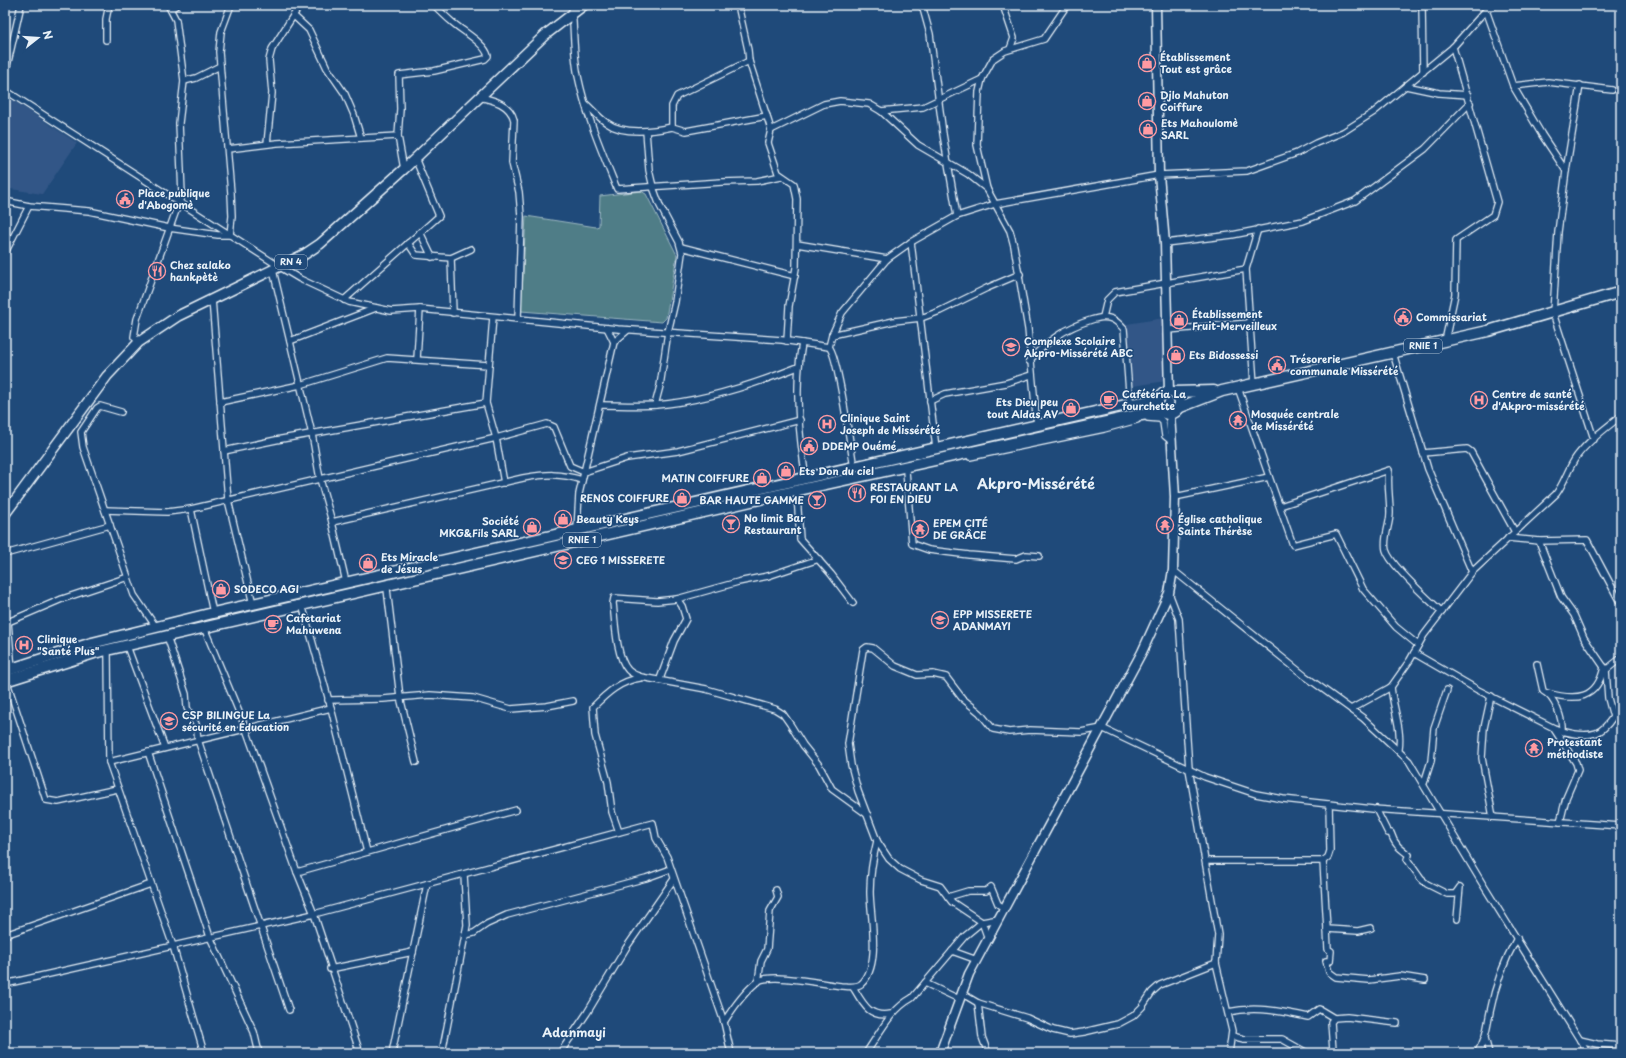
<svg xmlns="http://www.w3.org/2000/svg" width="1626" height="1058" viewBox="0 0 1626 1058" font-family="'Playpen Sans',sans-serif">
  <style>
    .built { fill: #335787 }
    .green { fill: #4f7d87; stroke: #9cb7c0 }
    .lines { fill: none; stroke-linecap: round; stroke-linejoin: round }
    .street-casing { stroke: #e8f1f8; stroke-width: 8 }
    .secondary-casing { stroke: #e8f1f8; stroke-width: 11 }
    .primary-casing { stroke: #e8f1f8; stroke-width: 12 }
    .highway-casing { stroke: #e8f1f8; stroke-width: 13 }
    .street { stroke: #1f4a7a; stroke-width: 5.5 }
    .secondary { stroke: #1f4a7a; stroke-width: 8 }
    .primary { stroke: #1f4a7a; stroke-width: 9 }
    .highway { stroke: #1f4a7a; stroke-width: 10 }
    .labels { text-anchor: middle; stroke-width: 3; stroke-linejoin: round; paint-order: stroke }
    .shield { fill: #1f4a7a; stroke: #acbfd2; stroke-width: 1 }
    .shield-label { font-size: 9px; font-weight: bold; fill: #e8f1f8 }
    .poi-label { font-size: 10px; font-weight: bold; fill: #e8f1f8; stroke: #1f4a7a; text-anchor: start }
    .quarter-label { font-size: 12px; font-weight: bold; fill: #e8f1f8; stroke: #1f4a7a }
    .district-label { font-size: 14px; font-weight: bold; fill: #e8f1f8; stroke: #1f4a7a }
  </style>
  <rect width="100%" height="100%" fill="#1f4a7a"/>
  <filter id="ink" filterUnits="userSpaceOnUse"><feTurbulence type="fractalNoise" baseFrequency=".025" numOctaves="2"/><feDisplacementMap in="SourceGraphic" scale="8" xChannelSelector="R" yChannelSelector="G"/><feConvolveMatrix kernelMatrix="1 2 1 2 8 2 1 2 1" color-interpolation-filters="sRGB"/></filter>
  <g filter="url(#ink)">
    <g class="built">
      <path d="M5,95L77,143L42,194L5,188Z"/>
      <path d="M1164,318L1166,381L1133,386L1127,324Z"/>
    </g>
    <path class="green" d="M641,191L646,194L677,255L666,318L662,322L521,311L526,216L596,227L599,226L600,196Z"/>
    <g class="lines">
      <g class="street-casing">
        <g id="street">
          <path d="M172,5L171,9L177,5"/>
          <path d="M572,5C574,29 573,52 578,76C586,115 602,152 617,189L722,182L757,181L781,176"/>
          <path d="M738,5L748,50L749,61L769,123L771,130L768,143L778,173L794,184L797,199L796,268L789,306L787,341"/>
          <path d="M922,5L930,34L943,134L957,216"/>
          <path d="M1003,5L1014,38L1010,49"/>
          <path d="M1422,5L1423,72"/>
          <path d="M1486,10L1513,86L1542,135L1566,171"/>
          <path d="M294,16L309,30L327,68L345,94L354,115L361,138"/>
          <path d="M106,40V19L109,5"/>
          <path d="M5,75L21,5"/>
          <path d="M982,79L979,92L977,145L987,189L1010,231L1014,246L1028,329L1037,426"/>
          <path d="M184,81L196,78L220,66"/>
          <path d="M1580,85L1566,171L1558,232L1553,313L1594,439"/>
          <path d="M1406,86L1439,93L1468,95"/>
          <path d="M1513,86L1548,82L1612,90"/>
          <path d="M5,90L280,267L300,279L349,302L391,311L420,309L618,329L782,340L829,347C838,355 851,450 854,468"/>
          <path d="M479,97C494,100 510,104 514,120L512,163L519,192L521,216L518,319"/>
          <path d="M586,104C593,110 599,118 607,123C623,135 654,131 672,127V106L677,96L749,61"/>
          <path d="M881,111L918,145L968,174L987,189"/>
          <path d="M672,127L686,131L767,116"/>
          <path d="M771,130L824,104L840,101L869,104L881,111L923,107L982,79L993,59L1005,51L1044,39L1067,5"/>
          <path d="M646,131L649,170L653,187L660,206L679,242L682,253L675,302L668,332L660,386L655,405"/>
          <path d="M267,144L272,93L269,60L272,49L300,5"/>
          <path d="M228,149L277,143L398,136"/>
          <path d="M404,169L398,136L400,109L399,75L434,71L485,59L488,56C485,43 462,31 452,22C446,17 440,11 434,5"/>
          <path d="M5,201L29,206L89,211L169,228L218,235H230L232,216L231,193L219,52L221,32L231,5"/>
          <path d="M420,232L432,257"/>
          <path d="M911,242L936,448"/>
          <path d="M408,243L416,255L451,258L471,249"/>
          <path d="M1165,243L1232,235L1303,221L1355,201L1425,149L1470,103"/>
          <path d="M797,244L887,259"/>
          <path d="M681,247L795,276"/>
          <path d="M5,253L29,206"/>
          <path d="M451,258L453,313"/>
          <path d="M273,270L312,434L320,479L332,522L346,582"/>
          <path d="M212,299L228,500L253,604"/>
          <path d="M344,300L439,216L415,158"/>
          <path d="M493,317L486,403L496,438L504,483"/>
          <path d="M1103,317L1107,300L1115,292L1246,269"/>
          <path d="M1168,330L1249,323"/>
          <path d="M832,335L894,321L921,318L940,311L987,288L1020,274"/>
          <path d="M290,341L376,308"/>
          <path d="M1445,341L1455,294L1456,240L1493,215L1497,202L1453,47"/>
          <path d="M139,342L134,337L137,319L182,194L179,123L184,81L176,20L168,5"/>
          <path d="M614,342L628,330"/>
          <path d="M802,343C794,387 799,435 806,479"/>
          <path d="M829,347L832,335L842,313L887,259L911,242L957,216L995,204L1159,175L1247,171L1297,153L1316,143L1343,132L1374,112L1453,47L1486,10L1495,5"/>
          <path d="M1393,353L1428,469L1472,572"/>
          <path d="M417,359L420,309"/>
          <path d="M1029,361C1047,341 1065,328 1091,320C1098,318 1105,316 1112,319C1117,321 1120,325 1124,329L1130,404"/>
          <path d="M1254,384L1246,269L1258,229"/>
          <path d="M1238,388L1293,545L1336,534L1363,589L1396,627L1418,645"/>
          <path d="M930,401L945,394L1006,383L1031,375"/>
          <path d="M220,402L300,385L387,358L488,365"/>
          <path d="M600,405C618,405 637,406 656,405C705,401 753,385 798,367"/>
          <path d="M121,412L100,406L97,408L81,432L83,447L134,595L156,627"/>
          <path d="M1148,418L1160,419L1163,422L1165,436L1171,441"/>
          <path d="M224,451L276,440L486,403"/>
          <path d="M1423,453L1467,449L1471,452L1515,532"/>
          <path d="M970,457L1104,429L1137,420"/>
          <path d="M906,471L912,544L929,550L969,555L1016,559L1026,555L1039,556"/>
          <path d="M799,490L797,495L800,539L831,574L853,603"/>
          <path d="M1175,497L1269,477"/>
          <path d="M5,500L8,510"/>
          <path d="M1280,506L1389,470C1387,485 1390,498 1390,513C1390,525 1383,538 1386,550C1390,565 1429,600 1442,612"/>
          <path d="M191,509L213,613"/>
          <path d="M105,510L167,512L191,509L496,438L547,424L554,427L570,466L584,472L627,458L678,451L800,420"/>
          <path d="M332,522L523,478C547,474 559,473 582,480"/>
          <path d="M577,530L579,494L614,342L607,328"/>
          <path d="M1508,538L1539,541L1587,540L1621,604"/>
          <path d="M1539,541L1561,597L1574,615L1584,638L1606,670"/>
          <path d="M5,554L110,525"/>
          <path d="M819,559L768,576L738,582L677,599L657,601L614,598L613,603C615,621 616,657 628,670C632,674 636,675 641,677L706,689L775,709L783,714L790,724L803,745L819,765L832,789L868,815"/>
          <path d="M1173,570L1305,676L1363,718L1409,761L1482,883L1588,1053"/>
          <path d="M387,589L400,697L416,762"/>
          <path d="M1169,593L1179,619L1189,769L1218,935L1216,963L1232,1031L1229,1053"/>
          <path d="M303,608L331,708L367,852"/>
          <path d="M5,618L8,622L12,669"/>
          <path d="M8,622L62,599L128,577"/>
          <path d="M205,630L246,729L297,872L314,914L360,1053"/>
          <path d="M168,639L186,694L187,708L196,724L198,740L289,1010"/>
          <path d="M128,649L165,748"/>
          <path d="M108,653L109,762L173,946L204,1053"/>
          <path d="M1414,653L1478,690L1554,728C1565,733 1584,737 1596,733C1602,731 1609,723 1613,717L1608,698L1606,670L1621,658"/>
          <path d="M1537,664L1543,691C1555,697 1563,719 1562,732"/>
          <path d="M660,679L674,641L686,619L682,606L677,599"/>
          <path d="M8,685L46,800L58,802L117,789"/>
          <path d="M1391,687C1393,708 1402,729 1399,749"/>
          <path d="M1547,693C1576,701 1597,700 1604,667"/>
          <path d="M1491,696L1484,728L1482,758L1493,817"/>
          <path d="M328,700L383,699L430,695L473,698L511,709L547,706L573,701"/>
          <path d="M1351,709L1391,687L1410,660L1424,635L1472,572L1556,494C1565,482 1568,468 1577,456C1589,440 1606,428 1621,416"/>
          <path d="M1554,729L1576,763L1578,770L1566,798L1560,822"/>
          <path d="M148,752L210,937L254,1032L259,1053"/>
          <path d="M109,762L331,708"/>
          <path d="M1424,783L1431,761L1434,728L1447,690"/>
          <path d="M1376,809L1388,833H1391C1395,846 1401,849 1409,855L1407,859L1421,879L1427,884L1447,894H1455L1460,887L1457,919"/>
          <path d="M619,832L612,812L608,782L595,735L593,707C607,693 620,681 640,678"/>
          <path d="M1206,861H1323L1328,857L1330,851L1329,804"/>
          <path d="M1323,861L1327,929L1358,931L1371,928"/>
          <path d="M297,872L516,810"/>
          <path d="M948,897L968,891H986L991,887L998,904L1005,909"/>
          <path d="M1327,929L1328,949L1331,951L1330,961H1326L1329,972L1336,977L1369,980L1400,976L1425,980"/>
          <path d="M5,935L151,884"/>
          <path d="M465,935L474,933L487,924L507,915L646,878L671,869"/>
          <path d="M988,939L982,922L952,902L940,886L921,880L900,869L889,859L877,841L858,791L851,765L848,744L863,650L867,647L873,648L895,666L917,675L933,674L946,677L962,698L980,713L993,729L1009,732L1030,730L1081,732L1102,728L1205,777L1256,794L1283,799L1373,809L1621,826"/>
          <path d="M952,951L977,960"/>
          <path d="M330,969L413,952"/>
          <path d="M758,982L761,961L767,949L770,911L778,897L776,890"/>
          <path d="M925,983L959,999"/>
          <path d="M5,984L314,914L653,823L656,838L667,857L724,1022L731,1053"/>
          <path d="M853,987C863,1004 869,1018 891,1014"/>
          <path d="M961,993L978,1003L1027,1018L1053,1030L1070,1034L1084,1032L1118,1024L1133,1016L1142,1007L1152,992L1160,985L1216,963"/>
          <path d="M978,1003L982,1037L988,1053"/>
          <path d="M1228,1012C1255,1006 1281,1011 1308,1017L1319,1009L1334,1018"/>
          <path d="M724,1022C733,1008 744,992 757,982C770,972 823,984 841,986C847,986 856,988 861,984C882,966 870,915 870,892C870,874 873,857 877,841"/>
          <path d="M1232,1036L1244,1039H1282L1307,1053"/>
          <path d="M1485,1038L1489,1053"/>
          <path d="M1580,1040L1597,1044L1621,1046"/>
          <path d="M392,1053L427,884"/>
          <path d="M442,1053L467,925L464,875"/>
          <path d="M560,1053L587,1013L626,948L674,879"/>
          <path d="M866,1053C880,1033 890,1010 912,998L965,936L982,922L999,919"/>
          <path d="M1330,1053L1333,1051L1331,1022L1334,1018L1347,1017L1397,1023"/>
          <path d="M1477,1053C1486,1040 1487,1027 1490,1012C1495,986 1504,961 1517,938"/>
        </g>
      </g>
      <g class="secondary-casing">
        <g id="secondary">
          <path d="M1156,5L1159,175L1165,243L1169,392"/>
          <path d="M940,1053L969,974L1142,652L1169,593L1173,570L1175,497L1170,413"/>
        </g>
      </g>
      <g class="primary-casing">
        <path id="primary" d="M5,514L107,376L139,342L178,316L305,254L320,244L404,169L545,35L584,5"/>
      </g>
      <g class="highway-casing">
        <g id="highway">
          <path d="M1173,392L1214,391"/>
          <circle cx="1169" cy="403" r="11"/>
          <path d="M1178,408L1222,391L1488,331L1621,292"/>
          <path d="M5,671L92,643L213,613L1130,404L1158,400"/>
          <path d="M5,681L94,653L799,490L1134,416L1163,412"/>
        </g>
      </g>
      <use href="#street" class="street"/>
      <use href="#secondary" class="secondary"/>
      <use href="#primary" class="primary"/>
      <use href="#highway" class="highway"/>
    </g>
  </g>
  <defs>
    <g id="shop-ring" transform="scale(0.9)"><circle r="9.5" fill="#1f4a7a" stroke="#ff9aa2" stroke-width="1.5"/><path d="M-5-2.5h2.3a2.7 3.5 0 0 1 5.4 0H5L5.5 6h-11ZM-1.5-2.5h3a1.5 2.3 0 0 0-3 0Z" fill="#ff9aa2"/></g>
    <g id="civic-ring" transform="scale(0.9)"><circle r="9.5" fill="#1f4a7a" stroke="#ff9aa2" stroke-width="1.5"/><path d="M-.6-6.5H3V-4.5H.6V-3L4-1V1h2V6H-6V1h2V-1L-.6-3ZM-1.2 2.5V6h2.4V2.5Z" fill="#ff9aa2"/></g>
    <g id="restaurant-ring" transform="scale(0.9)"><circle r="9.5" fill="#1f4a7a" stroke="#ff9aa2" stroke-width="1.5"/><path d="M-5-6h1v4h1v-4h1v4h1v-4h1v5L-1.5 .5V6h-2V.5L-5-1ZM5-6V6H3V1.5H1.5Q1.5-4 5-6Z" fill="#ff9aa2"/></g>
    <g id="school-ring" transform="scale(0.9)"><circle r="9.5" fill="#1f4a7a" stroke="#ff9aa2" stroke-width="1.5"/><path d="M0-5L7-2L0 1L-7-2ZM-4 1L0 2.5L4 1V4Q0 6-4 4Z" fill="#ff9aa2"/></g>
    <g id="cafe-ring" transform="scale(0.9)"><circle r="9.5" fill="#1f4a7a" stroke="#ff9aa2" stroke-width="1.5"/><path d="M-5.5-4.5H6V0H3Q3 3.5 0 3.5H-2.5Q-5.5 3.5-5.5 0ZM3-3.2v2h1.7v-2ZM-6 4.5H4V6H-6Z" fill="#ff9aa2"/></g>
    <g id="hospital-ring" transform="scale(0.9)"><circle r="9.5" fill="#1f4a7a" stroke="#ff9aa2" stroke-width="1.5"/><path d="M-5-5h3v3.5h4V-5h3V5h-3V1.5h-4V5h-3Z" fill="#ff9aa2"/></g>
    <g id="temple-ring" transform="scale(0.9)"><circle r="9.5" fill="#1f4a7a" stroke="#ff9aa2" stroke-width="1.5"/><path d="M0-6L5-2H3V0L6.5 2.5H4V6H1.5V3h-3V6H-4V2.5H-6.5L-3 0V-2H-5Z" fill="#ff9aa2"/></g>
    <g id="bar-ring" transform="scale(0.9)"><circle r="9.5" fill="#1f4a7a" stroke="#ff9aa2" stroke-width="1.5"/><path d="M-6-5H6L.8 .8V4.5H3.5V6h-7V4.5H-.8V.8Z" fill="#ff9aa2"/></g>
  </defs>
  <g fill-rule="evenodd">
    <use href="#shop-ring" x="1147" y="63"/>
    <use href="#shop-ring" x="1147" y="101"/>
    <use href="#shop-ring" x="1148" y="129"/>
    <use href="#civic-ring" x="125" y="199"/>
    <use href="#restaurant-ring" x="157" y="271"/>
    <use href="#civic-ring" x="1403" y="317"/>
    <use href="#shop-ring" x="1179" y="320"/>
    <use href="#school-ring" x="1011" y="347"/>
    <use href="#shop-ring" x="1176" y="355"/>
    <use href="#civic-ring" x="1277" y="365"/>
    <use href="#cafe-ring" x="1109" y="400"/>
    <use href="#hospital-ring" x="1479" y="400"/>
    <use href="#shop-ring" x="1071" y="408"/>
    <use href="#temple-ring" x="1238" y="420"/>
    <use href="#hospital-ring" x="827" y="424"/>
    <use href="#civic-ring" x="809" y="446"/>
    <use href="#shop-ring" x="786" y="471"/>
    <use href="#shop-ring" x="762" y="478"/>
    <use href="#restaurant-ring" x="857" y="493"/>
    <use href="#shop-ring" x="682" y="498"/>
    <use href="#bar-ring" x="817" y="500"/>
    <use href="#shop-ring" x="563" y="519"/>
    <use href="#bar-ring" x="731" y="524"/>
    <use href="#temple-ring" x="1165" y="525"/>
    <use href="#shop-ring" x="532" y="527"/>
    <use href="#temple-ring" x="920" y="529"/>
    <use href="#school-ring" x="563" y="560"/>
    <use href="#shop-ring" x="368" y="563"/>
    <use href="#shop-ring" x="221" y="589"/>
    <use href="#school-ring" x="940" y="620"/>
    <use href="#cafe-ring" x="273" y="624"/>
    <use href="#hospital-ring" x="24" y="645"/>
    <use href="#school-ring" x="169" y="721"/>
    <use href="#temple-ring" x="1534" y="748"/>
  </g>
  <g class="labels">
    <g class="shield">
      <rect x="275" y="255" width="32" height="14" rx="3"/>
      <rect x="1404" y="339" width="38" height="14" rx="3"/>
      <rect x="563" y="533" width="38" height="14" rx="3"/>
    </g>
    <g class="shield-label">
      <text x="291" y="265">RN 4</text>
      <text x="1423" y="349">RNIE 1</text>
      <text x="582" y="543">RNIE 1</text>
    </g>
    <g class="poi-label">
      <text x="1160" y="61">Établissement<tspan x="1160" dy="12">Tout est grâce</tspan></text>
      <text x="1160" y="99">Djlo Mahuton<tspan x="1160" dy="12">Coiffure</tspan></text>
      <text x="1161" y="127">Ets Mahoulomè<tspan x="1161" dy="12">SARL</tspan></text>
      <text x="138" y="197">Place publique<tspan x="138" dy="12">d'Abogomè</tspan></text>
      <text x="170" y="269">Chez salako<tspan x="170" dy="12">hankpètè</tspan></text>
      <text x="1192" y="318">Établissement<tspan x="1192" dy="12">Fruit-Merveilleux</tspan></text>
      <text x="1416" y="321">Commissariat</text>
      <text x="1024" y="345">Complexe Scolaire<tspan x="1024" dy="12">Akpro-Missérété ABC</tspan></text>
      <text x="1189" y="359">Ets Bidossessi</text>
      <text x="1290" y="363">Trésorerie<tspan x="1290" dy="12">communale Missérété</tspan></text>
      <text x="1122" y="398">Cafétéria La<tspan x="1122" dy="12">fourchette</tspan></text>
      <text x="1492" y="398">Centre de santé<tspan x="1492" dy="12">d'Akpro-missérété</tspan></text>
      <text x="1058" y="406" text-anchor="end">Ets Dieu peu<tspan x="1058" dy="12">tout Aldas AV</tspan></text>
      <text x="1251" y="418">Mosquée centrale<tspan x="1251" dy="12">de Missérété</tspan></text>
      <text x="840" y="422">Clinique Saint<tspan x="840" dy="12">Joseph de Missérété</tspan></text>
      <text x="822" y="450">DDEMP Ouémé</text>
      <text x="799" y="475">Ets Don du ciel</text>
      <text x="749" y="482" text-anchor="end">MATIN COIFFURE</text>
      <text x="870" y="491">RESTAURANT LA<tspan x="870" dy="12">FOI EN DIEU</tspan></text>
      <text x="669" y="502" text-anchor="end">RENOS COIFFURE</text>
      <text x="804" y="504" text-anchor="end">BAR HAUTE GAMME</text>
      <text x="744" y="522">No limit Bar<tspan x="744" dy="12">Restaurant</tspan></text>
      <text x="576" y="523">Beauty Keys</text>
      <text x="1178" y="523">Église catholique<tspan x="1178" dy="12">Sainte Thérèse</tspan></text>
      <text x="519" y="525" text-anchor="end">Société<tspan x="519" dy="12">MKG&amp;Fils SARL</tspan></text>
      <text x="933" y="527">EPEM CITÉ<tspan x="933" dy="12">DE GRÂCE</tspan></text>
      <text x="381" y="561">Ets Miracle<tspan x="381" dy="12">de Jésus</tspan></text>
      <text x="576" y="564">CEG 1 MISSERETE</text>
      <text x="234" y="593">SODECO AGI</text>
      <text x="953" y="618">EPP MISSERETE<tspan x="953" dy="12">ADANMAYI</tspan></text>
      <text x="286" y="622">Cafetariat<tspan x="286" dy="12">Mahuwena</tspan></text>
      <text x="37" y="643">Clinique<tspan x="37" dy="12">"Santé Plus"</tspan></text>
      <text x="182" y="719">CSP BILINGUE La<tspan x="182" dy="12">sécurité en Éducation</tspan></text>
      <text x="1547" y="746">Protestant<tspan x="1547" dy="12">méthodiste</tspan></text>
    </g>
    <g class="quarter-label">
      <text x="574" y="1037">Adanmayi</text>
    </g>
    <g class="district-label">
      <text x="1036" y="489">Akpro-Missérété</text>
    </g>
  </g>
  <rect width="1626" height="1058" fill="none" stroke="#1f4a7a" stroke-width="20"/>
  <rect x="10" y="10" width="1606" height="1038" fill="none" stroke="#e8f1f8" stroke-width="1.5" filter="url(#ink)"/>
  <g transform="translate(38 38) rotate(73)" stroke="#1f4a7a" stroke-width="3" paint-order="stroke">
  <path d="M0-3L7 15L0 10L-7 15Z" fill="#e8f1f8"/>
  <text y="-6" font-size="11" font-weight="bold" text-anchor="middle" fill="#e8f1f8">N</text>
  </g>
</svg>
